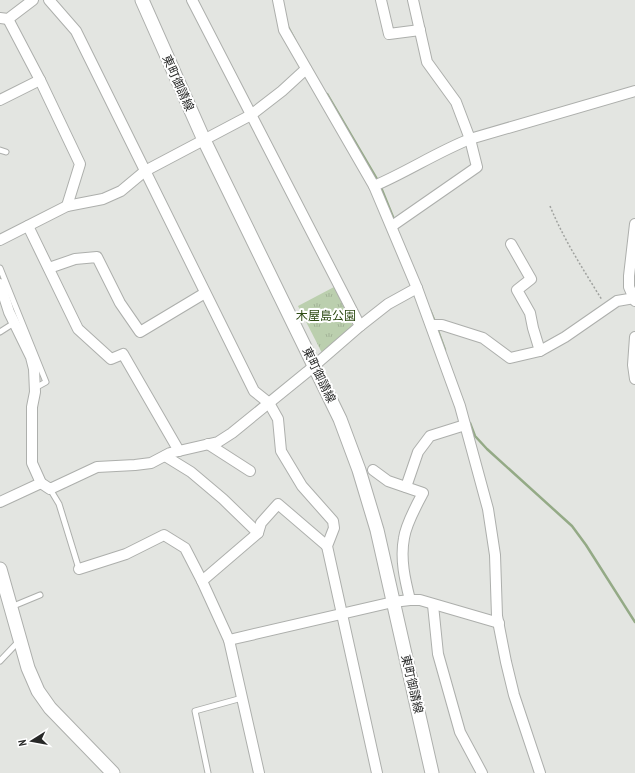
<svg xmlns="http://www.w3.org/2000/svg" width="635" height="773" viewBox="0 0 635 773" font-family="'PT Sans Narrow','Noto Sans JP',sans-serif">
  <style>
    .park { fill: url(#park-tufts) }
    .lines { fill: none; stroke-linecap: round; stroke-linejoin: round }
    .stream { stroke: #94aa86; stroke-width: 2.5 }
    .service-casing { stroke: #adafac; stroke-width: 7 }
    .minor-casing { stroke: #adafac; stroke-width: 12 }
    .tertiary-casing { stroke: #adafac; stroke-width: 15 }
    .path { stroke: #a0a29f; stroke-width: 1.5; stroke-dasharray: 2 2; stroke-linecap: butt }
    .service { stroke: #fff; stroke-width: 5 }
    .minor { stroke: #fff; stroke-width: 10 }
    .tertiary { stroke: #fff; stroke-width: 13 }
    .labels { text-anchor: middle; stroke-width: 4; stroke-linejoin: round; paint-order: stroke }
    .street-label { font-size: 12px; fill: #272827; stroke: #fff }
    .park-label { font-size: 12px; fill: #2d4a13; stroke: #fff }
  </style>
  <defs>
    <pattern id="park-tufts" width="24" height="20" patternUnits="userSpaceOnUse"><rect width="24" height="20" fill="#bbcfae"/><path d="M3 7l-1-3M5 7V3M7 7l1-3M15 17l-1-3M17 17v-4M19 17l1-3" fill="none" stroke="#a1b296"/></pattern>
  </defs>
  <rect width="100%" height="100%" fill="#e3e5e1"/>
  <path class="park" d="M334,287L353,326L322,353L298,306Z"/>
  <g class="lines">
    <g class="stream">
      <path d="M287,25L295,40"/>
      <path d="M327,94L378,181"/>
      <path d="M380,185L395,222"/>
      <path d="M430,310L435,322"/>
      <path d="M437,328L445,350"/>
      <path d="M470,423L475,436L487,449L572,526L586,545L635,622"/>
    </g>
    <g class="service-casing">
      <g id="service">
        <path d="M0,150L6,152"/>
        <path d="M0,268L46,382L35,388"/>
        <path d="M0,332L14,323"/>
        <path d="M50,489L59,504L79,569"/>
        <path d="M11,607L40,595"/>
        <path d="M0,661L19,641"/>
        <path d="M208,773L195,711L242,698"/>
      </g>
    </g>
    <g class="minor-casing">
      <g id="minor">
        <path d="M49,0L76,31L254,391L269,403L278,419L281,451L302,486L333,521L334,528L327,546L377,773"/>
        <path d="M192,0L360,326"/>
        <path d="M278,0L284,30L374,186L417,288L460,406L488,509L495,555L497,616L506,662L514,695L540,773"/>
        <path d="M381,0L389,34L420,30"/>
        <path d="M0,18L8,19L33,0"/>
        <path d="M8,19L40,80L80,164L67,206"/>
        <path d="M0,100L40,80"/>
        <path d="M374,186C407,172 437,152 470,139L635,91"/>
        <path d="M635,224L629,276V287L635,301"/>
        <path d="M28,226L78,329L111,359L123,354L179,451"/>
        <path d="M392,226L477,167L470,139L456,102L427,62L413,0"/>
        <path d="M0,240L67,206L103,199L121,191L145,171L251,115L282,91L306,69"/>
        <path d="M511,244L531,279L517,290L530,313L533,328L540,351"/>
        <path d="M49,268L75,259L97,257L120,303L140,332L205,293"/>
        <path d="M0,284L9,312L31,357L34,369L35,392L32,407V463L41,483L50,489L97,467L135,465L151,463L170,453L218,442L232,433L307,372L360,326L388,304L417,288"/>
        <path d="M431,325H442L483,338L510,358L540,351L565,337L617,301L635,298"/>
        <path d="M635,337L633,365L635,379"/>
        <path d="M208,444L250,471"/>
        <path d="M165,456L191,472L223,499L258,533"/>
        <path d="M373,470L388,481L423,493C416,506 406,524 404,538C400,559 405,580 410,600H420L499,623"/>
        <path d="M406,487L418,452L430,436L465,425"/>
        <path d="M0,502L41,483"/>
        <path d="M79,569L126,554L164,535L185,548L202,581L229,640"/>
        <path d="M202,581L258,533L261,523L278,504L327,546"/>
        <path d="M433,605L438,654L460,732L482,773"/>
        <path d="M259,773L229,640L393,602L410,600"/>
      </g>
    </g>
    <g class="tertiary-casing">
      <g id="tertiary">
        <path d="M142,0L204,140L340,419L359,470L377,530L432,773"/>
        <path d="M0,569L28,668L38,691L50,708L113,773"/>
      </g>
    </g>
    <path class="path" d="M550,206C564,240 583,269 602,300"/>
    <use href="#service" class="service"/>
    <use href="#minor" class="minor"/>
    <use href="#tertiary" class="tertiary"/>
  </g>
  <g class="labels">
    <g class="street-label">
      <text transform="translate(178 83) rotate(66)" y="4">東町御請線</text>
      <text transform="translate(319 375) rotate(64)" y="4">東町御請線</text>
      <text transform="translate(412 684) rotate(77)" y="4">東町御請線</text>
    </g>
    <g class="park-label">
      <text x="326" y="320">木屋島公園</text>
    </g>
  </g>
  <g transform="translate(32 741) rotate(259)" stroke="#ffffff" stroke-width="3" paint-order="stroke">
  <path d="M0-3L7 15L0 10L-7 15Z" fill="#272827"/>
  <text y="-6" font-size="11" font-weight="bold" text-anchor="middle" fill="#272827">N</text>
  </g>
</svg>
